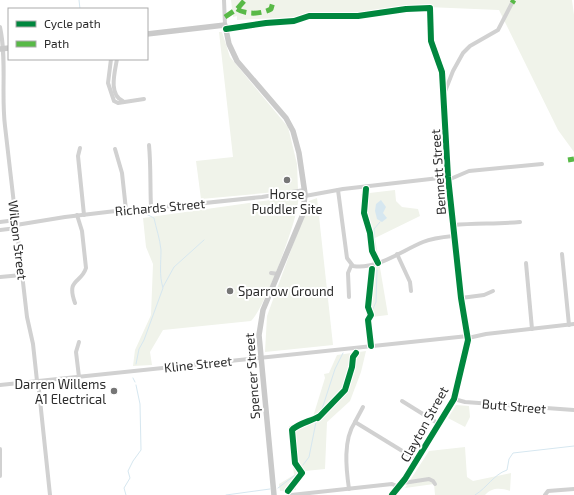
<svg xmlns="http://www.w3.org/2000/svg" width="574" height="495" viewBox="0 0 574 495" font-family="'Exo 2',sans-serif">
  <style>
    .green { fill: #f0f3ea }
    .water { fill: #d6e7f0 }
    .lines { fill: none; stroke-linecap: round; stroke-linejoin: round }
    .stream { stroke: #d6e7f0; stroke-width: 1 }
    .street { stroke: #d1d1d1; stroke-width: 4 }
    .secondary { stroke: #cacaca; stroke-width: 5.5 }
    .quiet { stroke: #58b947; stroke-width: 5; stroke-dasharray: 10 5; stroke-linecap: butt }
    .cycleway-casing { stroke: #fff; stroke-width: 8 }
    .cycleway { stroke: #00873e; stroke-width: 6 }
    .poi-dot { fill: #767676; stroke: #fff; stroke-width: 1.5 }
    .labels { text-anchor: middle; stroke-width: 4; stroke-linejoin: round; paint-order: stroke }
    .street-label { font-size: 13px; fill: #2c2c2c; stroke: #fff }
    .poi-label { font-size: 13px; fill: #2c2c2c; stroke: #fff }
  </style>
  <rect width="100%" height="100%" fill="#fff"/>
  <g class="green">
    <path d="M231,0H572L574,15V152L558,130L499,10L427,7L336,15L237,20V16L233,17Z"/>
    <path d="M219,32H222L230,57L288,127L297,164L298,190L201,199L196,161L233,157Z"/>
    <path d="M395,190L396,201L402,207L418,209L420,216L375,238L388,315L372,317L370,319L372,341H370L366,315L373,260L369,232L363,213L361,194Z"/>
    <path d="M299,196C298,203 297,210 295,217C290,237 264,309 251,321L163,330L150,352L152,365L133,366L135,350L151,315L153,264L146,247L143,218Z"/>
    <path d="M317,198L333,345L265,352L267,316L309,201Z"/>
    <path d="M366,351L361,372L350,401L327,422L325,469L305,471L295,482L296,490L280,491L279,484L294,475L289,426L312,420L325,378L324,374L329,373L337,355Z"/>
    <path d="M456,405L469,406L470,417L465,427L448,418Z"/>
    <path d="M465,447L467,477L473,481L511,473L510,491C501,488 492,487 485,495H435L434,484L405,488L429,451Z"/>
  </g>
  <path class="water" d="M381,200L386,207L383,213L387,218L382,222L377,219L375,211L376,204Z"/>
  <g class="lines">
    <g class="stream">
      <path d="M79,0L80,9"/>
      <path d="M375,252L374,229L380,222"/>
      <path d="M375,256V260"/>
      <path d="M163,287L174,267L204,240"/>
      <path d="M372,311L376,302L377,270"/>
      <path d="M368,317L369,314"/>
      <path d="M136,364L139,349L144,340L163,288C159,275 161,263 161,250C160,239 156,228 154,218L146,214"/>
      <path d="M133,378L135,382"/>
      <path d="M303,465L309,457L316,422L323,406L335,369L343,353"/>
      <path d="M278,488L298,473"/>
      <path d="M126,495L124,488L130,478L128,471L133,461L141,450L140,404L136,385"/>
      <path d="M226,495L270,489"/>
      <path d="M475,495C488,487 493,475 507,470L509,459L513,453L574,446"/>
    </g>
    <g class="street">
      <path d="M224,0L225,25"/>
      <path d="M0,27C7,60 1,93 5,126L27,317L33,344L37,381"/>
      <path d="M226,29L266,23L294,21L309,16H358L406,9L430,8L431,41L442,72L448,177L461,298L468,340L454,399L405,479L392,495"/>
      <path d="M111,59L108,83L114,101L118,103L144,99"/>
      <path d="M117,59C115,71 108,95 123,101"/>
      <path d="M444,94L453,71L463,53L470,46L498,30L512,3"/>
      <path d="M149,145C151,166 150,186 151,207"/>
      <path d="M80,148L78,156L84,215"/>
      <path d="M115,149L122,173L126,210"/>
      <path d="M448,180L469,171L542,164"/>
      <path d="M338,190L347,258L353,266C377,270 401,251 423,242C433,238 444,237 454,236"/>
      <path d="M305,196L343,189L448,177"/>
      <path d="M0,222L16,220"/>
      <path d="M16,225L65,217L141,208L176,206L262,197L304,190"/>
      <path d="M453,225C476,223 497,224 520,222"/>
      <path d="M0,230L17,228"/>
      <path d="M397,254L410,282L411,291"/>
      <path d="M562,254L569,325"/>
      <path d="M526,263L532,329"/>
      <path d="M271,273L278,274"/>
      <path d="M0,277L22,275"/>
      <path d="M349,297L348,273L351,266"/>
      <path d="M461,298L484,295L493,291"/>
      <path d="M75,303C66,278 81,284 86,268L82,231L77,215"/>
      <path d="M468,338L486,334L574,324"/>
      <path d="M79,342L76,352L79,377"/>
      <path d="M38,381L50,495"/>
      <path d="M0,385L468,336"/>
      <path d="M454,399L465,402L574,410"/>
      <path d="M402,401L439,424"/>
      <path d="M355,422L363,407"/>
      <path d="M0,449V476"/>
      <path d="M403,483L429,479L433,481L435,484"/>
      <path d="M349,489C346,468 343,440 355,422L417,460"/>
      <path d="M291,495L392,484L399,487"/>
      <path d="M545,495L548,491L574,489"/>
    </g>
    <g class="secondary">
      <path d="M147,34L225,25L229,44L237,61L286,118L293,131L299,153L305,194L303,214L263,310L259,335L274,495"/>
      <path d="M0,49L9,48"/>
    </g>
    <g class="quiet">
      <path d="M512,3L514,0"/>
      <path d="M237,9C246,15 262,14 271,9L273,2"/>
      <path d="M225,17L237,9L245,0"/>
      <path d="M568,160L574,159"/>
    </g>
    <g class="cycleway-casing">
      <g id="cycleway">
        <path d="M226,29L266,23L294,21L309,16H358L406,9L430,8L431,41L442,72L448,177L461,298L468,340L454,399L405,479L392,495"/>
        <path d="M366,189L364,213L370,233L372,251L378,263"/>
        <path d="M371,346L368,320L371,315L368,307L372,269"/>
        <path d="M318,418L345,390L352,367L353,357L356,353"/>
        <path d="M288,491L302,473L295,463L292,430C297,424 311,421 318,417"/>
      </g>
    </g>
    <use href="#cycleway" class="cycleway"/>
  </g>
  <g class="poi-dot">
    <circle cx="287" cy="180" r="4"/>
    <circle cx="230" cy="291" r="4"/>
    <circle cx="114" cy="391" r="4"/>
  </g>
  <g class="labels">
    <g class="street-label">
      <text transform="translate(438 172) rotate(-94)" y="5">Bennett Street</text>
      <text transform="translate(160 207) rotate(-5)" y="5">Richards Street</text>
      <text transform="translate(18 240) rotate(83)" y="5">Wilson Street</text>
      <text transform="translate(198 364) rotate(-6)" y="5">Kline Street</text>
      <text transform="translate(252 376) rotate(-94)" y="5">Spencer Street</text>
      <text transform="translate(514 406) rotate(5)" y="5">Butt Street</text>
      <text transform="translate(424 424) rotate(-61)" y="5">Clayton Street</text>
    </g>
    <g class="poi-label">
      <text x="287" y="199">Horse<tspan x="287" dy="15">Puddler Site</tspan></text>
      <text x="238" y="296" text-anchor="start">Sparrow Ground</text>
      <text x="106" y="389" text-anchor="end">Darren Willems<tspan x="106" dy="15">A1 Electrical</tspan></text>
    </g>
  </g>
  <rect x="8" y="8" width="140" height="52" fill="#ffffff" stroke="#ababab"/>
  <rect x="16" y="21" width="20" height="6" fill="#00873e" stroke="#ababab"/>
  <text x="44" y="28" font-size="12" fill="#2c2c2c">Cycle path</text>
  <rect x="16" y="41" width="20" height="6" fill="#58b947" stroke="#ababab"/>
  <text x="44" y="48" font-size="12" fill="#2c2c2c">Path</text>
</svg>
